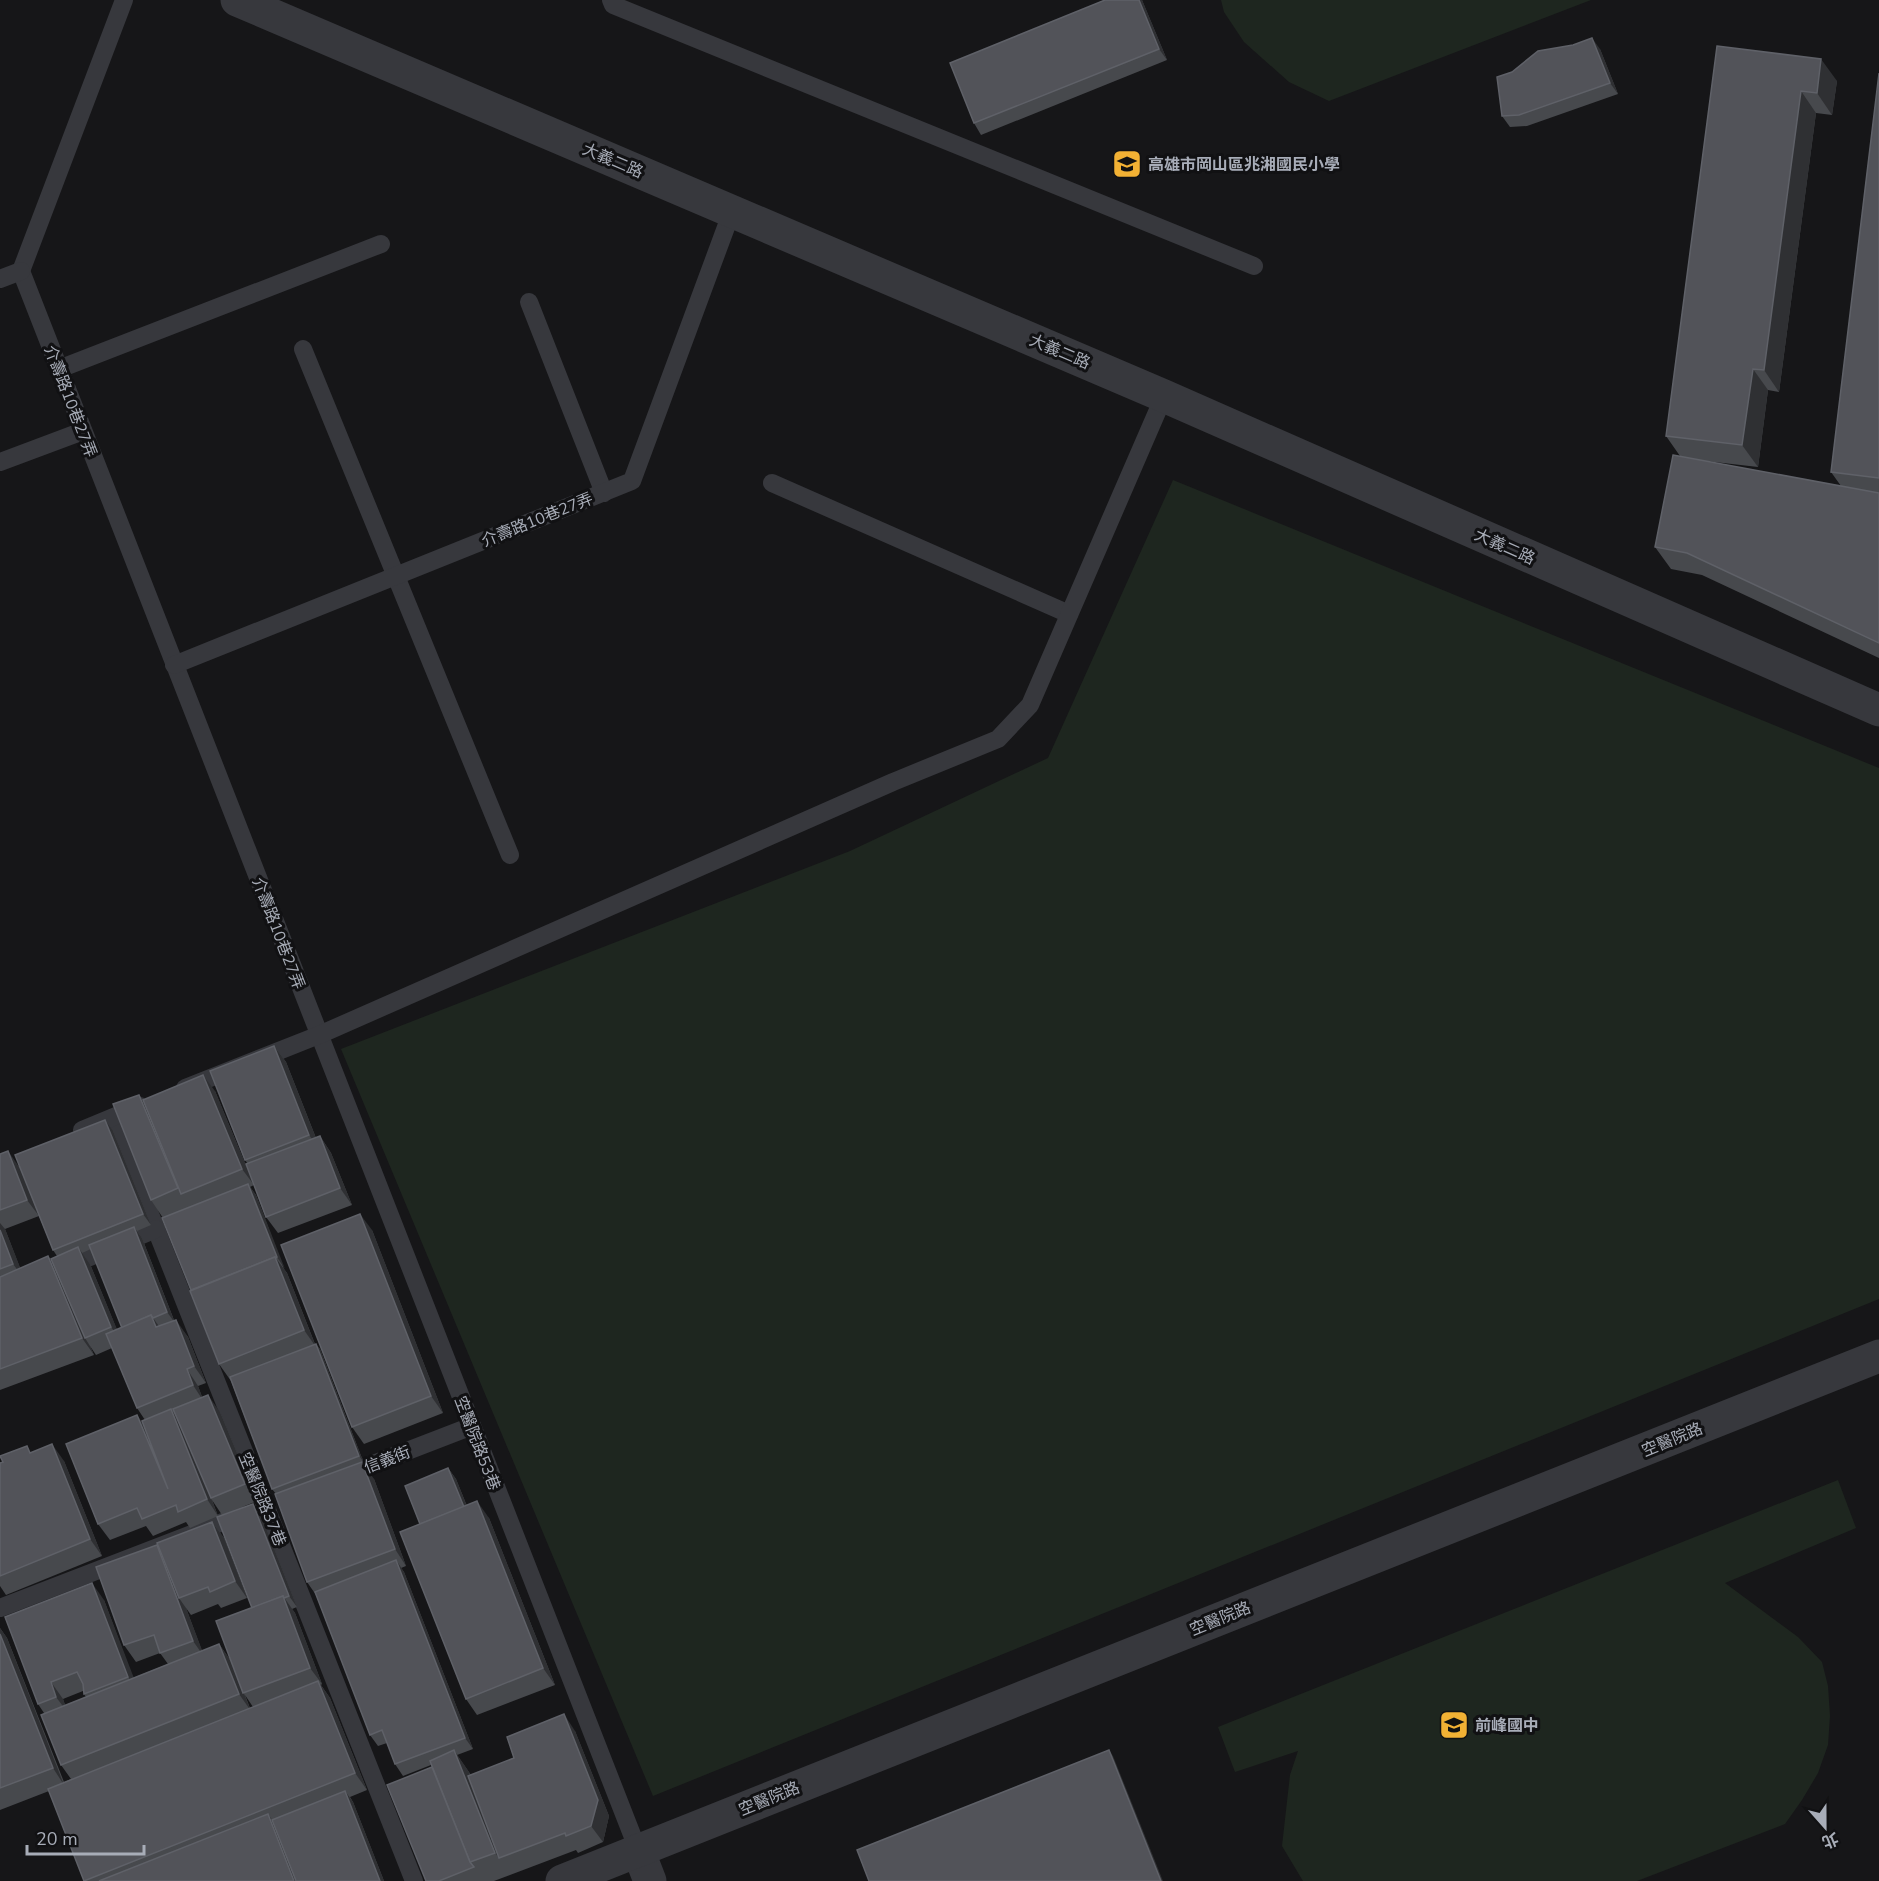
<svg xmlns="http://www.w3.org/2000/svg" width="1879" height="1881" viewBox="0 0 1879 1881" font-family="'Nunito Sans','Noto Sans TC',sans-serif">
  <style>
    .green { fill: #1e261f }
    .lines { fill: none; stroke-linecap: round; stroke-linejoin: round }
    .service { stroke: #37383d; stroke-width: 18 }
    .minor { stroke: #37383d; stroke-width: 33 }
    .wall { fill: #47494d; fill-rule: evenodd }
    .shaded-wall { fill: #2f3033 }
    .building { fill: #525359; stroke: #5f6168; stroke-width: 1.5 }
    .labels { text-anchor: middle; stroke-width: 6; stroke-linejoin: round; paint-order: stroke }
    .street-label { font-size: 16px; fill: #a8adb8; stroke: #111113 }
    .poi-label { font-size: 16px; font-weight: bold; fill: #a8adb8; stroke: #111113; text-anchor: start }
  </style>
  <rect width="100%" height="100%" fill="#161618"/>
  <g class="green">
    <path d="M1221,0H1591L1329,101L1289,82L1244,42L1224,12Z"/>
    <path d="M1173,480L1879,768V1299L653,1796L341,1049L850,851L1048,758Z"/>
    <path d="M1838,1480L1856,1528L1725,1583L1798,1637L1822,1662L1828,1686L1830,1716L1828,1745L1818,1773L1802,1800L1785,1824L1637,1881H1303L1282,1846L1290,1775L1298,1751L1235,1772L1218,1727Z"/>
  </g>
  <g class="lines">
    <g class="service">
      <path d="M611,0L613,5L1254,266"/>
      <path d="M21,271L638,1850"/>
      <path d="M21,271L124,0"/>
      <path d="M0,279L21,271"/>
      <path d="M529,302L604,493"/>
      <path d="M303,349L510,855"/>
      <path d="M59,369L381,244"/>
      <path d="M0,462L83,431"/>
      <path d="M772,483L1069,614"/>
      <path d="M174,665L632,481L732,211"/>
      <path d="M185,1088L319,1035L893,782L998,739L1030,705L1164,396"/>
      <path d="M112,1118L414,1881"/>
      <path d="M82,1130L140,1106"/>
      <path d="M64,1268L156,1229"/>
      <path d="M345,1475L472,1426"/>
      <path d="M0,1608L241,1515"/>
    </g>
    <g class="minor">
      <path d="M237,0L1164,396L1879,710"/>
      <path d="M638,1850L650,1881"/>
      <path d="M562,1881L1879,1356"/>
    </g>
  </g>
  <g class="wall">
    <path d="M1142,0L1167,60L981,135L974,123Z"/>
    <path d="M1717,46L1837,81L1832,115L1816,113L1779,392L1768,390L1758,467L1697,460L1841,486L1831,472L1879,73V658L1702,575L1671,569L1655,547L1680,456L1666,436Z"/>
    <path d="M1600,49L1618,94L1527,126L1510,127L1502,116Z"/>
    <path d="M274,1046L286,1062L316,1138L320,1136L331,1153L352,1205L278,1233L266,1217L248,1164L245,1160Z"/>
    <path d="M215,1091L254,1185L250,1187L256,1195L284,1269L287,1273L315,1344L320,1349L363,1461L342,1469L374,1479L406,1566L401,1568L404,1572L473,1749L457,1755L471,1775L514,1758L575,1731L609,1816L603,1842L578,1853L576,1850L494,1881H426L432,1767L431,1765L403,1776L395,1764L387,1743L378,1746L370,1735L316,1595L307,1582L276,1494L272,1489L231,1381L219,1364L163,1218L151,1200L139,1095L143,1100Z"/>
    <path d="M113,1131L151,1225L137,1231L142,1238L174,1320L188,1337L206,1383L198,1386L202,1397L220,1412L257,1501L222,1515L212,1500L218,1516L190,1528L186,1522L153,1536L146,1526L110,1540L98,1524L142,1421L145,1420L137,1408L112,1348L96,1355L90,1346L94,1355L0,1390V1154L20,1167ZM39,1216L53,1250L57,1256L53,1262L20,1268L5,1229ZM91,1249L122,1328L117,1330L90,1264L82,1253Z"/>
    <path d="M372,1230L443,1413L364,1444L352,1427Z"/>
    <path d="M31,1452L64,1461L102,1556L6,1595L0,1586V1463Z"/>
    <path d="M448,1468L456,1479L467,1506L489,1518L555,1685L477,1715L466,1699L420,1524Z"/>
    <path d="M261,1515L297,1607L292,1609L295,1613L322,1684L321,1685L330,1698L367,1790L350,1797L353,1802L384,1881H85L49,1791L0,1810V1628L7,1638L64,1782L71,1779L61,1765L44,1713L38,1704L5,1617L104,1600L133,1678L168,1664L160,1653L136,1662L124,1645L160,1549L212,1522L224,1538L247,1598L221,1608L218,1604L191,1615L186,1608L202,1651L219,1644L231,1661L252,1608ZM83,1691L84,1694L86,1697L65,1705L63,1699ZM245,1695L253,1707L250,1708Z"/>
  </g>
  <g class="shaded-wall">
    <path d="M1139,0H1142L1167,60L1159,49Z"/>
    <path d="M1592,38L1600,49L1618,94L1610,83Z"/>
    <path d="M1821,59L1837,81L1832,115L1817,93Z"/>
    <path d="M1801,91L1816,113L1779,392L1764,370Z"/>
    <path d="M1753,369L1768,390L1758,467L1742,445Z"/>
    <path d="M274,1046L286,1062L321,1151L309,1135Z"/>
    <path d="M203,1075L215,1091L254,1185L242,1169Z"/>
    <path d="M139,1095L154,1117L181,1194L178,1188Z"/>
    <path d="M105,1120L113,1131L151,1225L143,1214Z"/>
    <path d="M320,1136L331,1153L352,1205L340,1188Z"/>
    <path d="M8,1151L20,1168L39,1216L27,1200Z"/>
    <path d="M248,1184L256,1195L285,1269L277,1257Z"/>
    <path d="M360,1214L372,1230L443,1413L431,1396Z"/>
    <path d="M0,1223L5,1229L25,1280L13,1264L0,1230Z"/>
    <path d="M134,1227L142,1238L175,1323L167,1312Z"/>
    <path d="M78,1247L90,1264L123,1344L111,1327Z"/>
    <path d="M48,1256L60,1272L85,1338L90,1346L94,1355L82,1338Z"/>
    <path d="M275,1257L287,1273L316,1347L304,1330Z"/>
    <path d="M151,1315L163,1332L156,1327Z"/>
    <path d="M176,1320L188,1337L206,1383L194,1366Z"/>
    <path d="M316,1344L320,1349L363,1461L359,1456Z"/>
    <path d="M187,1369L198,1386L204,1402L193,1385Z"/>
    <path d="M208,1395L220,1412L257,1501L245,1484Z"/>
    <path d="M171,1409L183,1426L218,1516L207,1499Z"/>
    <path d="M137,1415L149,1432L168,1489Z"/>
    <path d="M52,1444L64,1461L102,1556L90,1539Z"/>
    <path d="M362,1462L374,1479L406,1566L395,1549Z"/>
    <path d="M448,1468L456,1479L474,1524L466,1513Z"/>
    <path d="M477,1501L489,1518L555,1685L543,1668Z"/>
    <path d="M253,1504L261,1515L297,1607L289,1596Z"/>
    <path d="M212,1522L224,1538L247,1598L235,1581Z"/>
    <path d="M157,1545L169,1562L179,1598L186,1608L205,1658L193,1641Z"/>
    <path d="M396,1560L404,1572L473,1749L465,1738Z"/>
    <path d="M92,1583L104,1600L140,1694L128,1677Z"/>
    <path d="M283,1596L295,1613L322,1684L310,1668Z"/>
    <path d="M0,1628L7,1638L64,1785L53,1768L0,1634Z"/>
    <path d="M219,1644L231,1661L251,1711L239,1694Z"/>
    <path d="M318,1681L330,1698L367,1790L355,1773Z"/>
    <path d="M51,1682L63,1699L68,1713L56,1697Z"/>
    <path d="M564,1714L575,1731L609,1816L603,1842L591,1826Z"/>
    <path d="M454,1750L469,1772L503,1856L499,1858L495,1853Z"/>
    <path d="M1109,1750L1113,1756L1163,1881H1161Z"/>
    <path d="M345,1791L353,1802L384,1881H380Z"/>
    <path d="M268,1814L280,1831L299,1881H294Z"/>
  </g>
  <g class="building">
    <path d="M1105,0H1139L1159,49L974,123L950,63Z"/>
    <path d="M1592,38L1610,83L1519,115L1502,116L1497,77L1512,72L1538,51L1573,45Z"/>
    <path d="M1717,46L1821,59L1817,93L1801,91L1764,370L1753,369L1742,445L1666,436Z"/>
    <path d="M1879,73V478L1831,472Z"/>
    <path d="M1673,455L1879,493V643L1687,553L1655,547Z"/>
    <path d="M274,1046L309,1135L245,1160L210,1071Z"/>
    <path d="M203,1075L242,1169L181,1194L143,1100Z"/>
    <path d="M139,1095L178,1188L151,1200L113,1104Z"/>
    <path d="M105,1120L143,1214L53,1250L15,1155Z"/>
    <path d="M320,1136L340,1188L266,1217L246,1164Z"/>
    <path d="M8,1151L27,1200L0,1210V1154Z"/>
    <path d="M248,1184L277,1257L276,1258L275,1257L191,1290L162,1218Z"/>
    <path d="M360,1214L431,1396L352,1427L281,1245Z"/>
    <path d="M134,1227L167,1312L153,1318L151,1315L122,1328L89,1245Z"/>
    <path d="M0,1230L13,1264L0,1269Z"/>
    <path d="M78,1247L111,1327L85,1338L51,1259Z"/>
    <path d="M48,1256L82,1338L0,1369V1277Z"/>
    <path d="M275,1257L304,1330L219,1364L190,1291Z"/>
    <path d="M151,1315L156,1327L176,1320L194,1366L187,1369L193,1385L137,1408L106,1334Z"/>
    <path d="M316,1344L359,1456L272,1489L230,1377Z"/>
    <path d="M208,1395L245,1484L211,1498L173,1409Z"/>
    <path d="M171,1409L207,1499L178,1512L176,1505L142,1519L137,1508L98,1524L66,1444L137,1415L168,1489L142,1421Z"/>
    <path d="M52,1444L90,1539L0,1576V1463L3,1462L0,1456L27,1446L30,1453Z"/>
    <path d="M362,1462L395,1549L307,1582L275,1494Z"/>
    <path d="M448,1468L464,1507L420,1524L405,1486Z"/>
    <path d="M477,1501L543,1668L466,1699L400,1532Z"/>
    <path d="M253,1504L289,1596L284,1598L283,1596L252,1608L217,1517Z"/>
    <path d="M212,1522L235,1581L210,1592L208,1587L179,1598L157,1543Z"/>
    <path d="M157,1545L193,1641L160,1653L154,1635L124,1645L96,1567Z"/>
    <path d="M396,1560L465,1738L395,1764L382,1730L370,1735L315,1592Z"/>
    <path d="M92,1583L128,1677L84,1694L83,1684L77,1672L51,1682L56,1697L38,1704L5,1617Z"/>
    <path d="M283,1596L310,1668L243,1693L216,1621Z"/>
    <path d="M0,1634L53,1768L0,1788Z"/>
    <path d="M219,1644L239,1694L61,1765L41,1715Z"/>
    <path d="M318,1681L355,1773L84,1881L48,1789Z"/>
    <path d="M564,1714L598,1800L591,1826L566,1836L565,1833L499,1858L468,1776L514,1758L507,1737Z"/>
    <path d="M454,1750L495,1853L470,1862L430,1761Z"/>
    <path d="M1109,1750L1161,1881H869L857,1850Z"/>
    <path d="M432,1767L470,1862L474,1867L439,1881H426L387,1785Z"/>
    <path d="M345,1791L380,1881H296L272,1820Z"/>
    <path d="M268,1814L294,1881H99Z"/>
  </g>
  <defs>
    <g id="school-square" transform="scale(1.5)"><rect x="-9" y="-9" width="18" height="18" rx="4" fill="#f2b134" stroke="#111113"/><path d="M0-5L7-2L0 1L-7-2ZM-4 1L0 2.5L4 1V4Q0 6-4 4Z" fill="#111"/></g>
  </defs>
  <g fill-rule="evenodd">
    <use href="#school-square" x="1127" y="164"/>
    <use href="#school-square" x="1454" y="1725"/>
  </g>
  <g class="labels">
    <g class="street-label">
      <text transform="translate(613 160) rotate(23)" y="6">大義二路</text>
      <text transform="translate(1060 351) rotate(23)" y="6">大義二路</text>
      <text transform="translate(71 401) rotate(69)" y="6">介壽路10巷27弄</text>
      <text transform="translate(537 519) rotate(-22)" y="6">介壽路10巷27弄</text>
      <text transform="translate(1505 546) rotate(24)" y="6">大義二路</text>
      <text transform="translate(279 933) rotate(69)" y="6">介壽路10巷27弄</text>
      <text transform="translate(1672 1439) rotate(-22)" y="6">空醫院路</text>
      <text transform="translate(478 1443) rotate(69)" y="6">空醫院路53巷</text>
      <text transform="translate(387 1459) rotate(-21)" y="6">信義街</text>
      <text transform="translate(263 1499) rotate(68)" y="6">空醫院路37巷</text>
      <text transform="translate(1220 1618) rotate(-22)" y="6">空醫院路</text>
      <text transform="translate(769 1798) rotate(-22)" y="6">空醫院路</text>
    </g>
    <g class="poi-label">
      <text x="1148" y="170">高雄市岡山區兆湘國民小學</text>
      <text x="1475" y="1731">前峰國中</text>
    </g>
  </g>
  <g transform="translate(1825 1827) rotate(159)" stroke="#111113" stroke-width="4.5" paint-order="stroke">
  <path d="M0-4.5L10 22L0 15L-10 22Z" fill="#a8adb8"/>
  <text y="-9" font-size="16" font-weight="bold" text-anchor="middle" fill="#a8adb8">北</text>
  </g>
  <path d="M27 1845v9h117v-9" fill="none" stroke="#a8adb8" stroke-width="3"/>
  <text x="36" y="1845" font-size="18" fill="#a8adb8" stroke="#111113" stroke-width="4.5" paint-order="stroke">20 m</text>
</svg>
